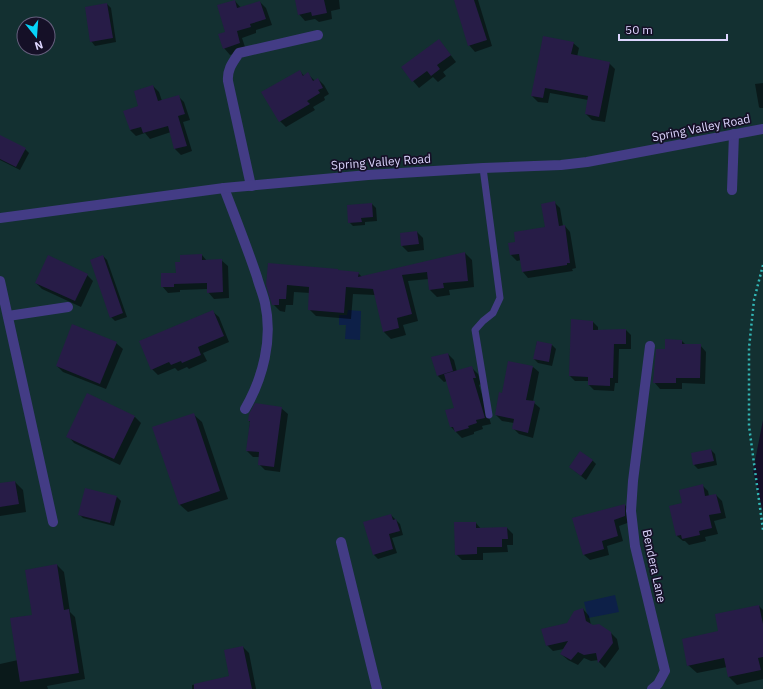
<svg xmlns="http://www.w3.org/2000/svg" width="763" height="689" viewBox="0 0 763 689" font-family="'IBM Plex Sans',sans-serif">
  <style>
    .green { fill: #133031; fill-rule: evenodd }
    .water { fill: #0d2048 }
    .shadow { fill: #0007 }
    .building { fill: #271c47 }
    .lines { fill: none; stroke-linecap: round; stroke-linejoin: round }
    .path { stroke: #32b7b6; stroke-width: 2.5; stroke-dasharray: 2 3; stroke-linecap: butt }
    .service { stroke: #433c85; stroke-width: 7 }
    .minor { stroke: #433c85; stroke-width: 10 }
    .tertiary { stroke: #433c85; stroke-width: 10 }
    .labels { text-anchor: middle; stroke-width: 3.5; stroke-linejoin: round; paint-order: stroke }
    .street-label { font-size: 12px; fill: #ddd6fe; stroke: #151027 }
  </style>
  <rect width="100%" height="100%" fill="#151027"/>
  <path class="green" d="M0,0H763V420L753,471L763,512V689H0ZM24,24H48V48H24Z"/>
  <g class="water">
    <path d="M348,310L361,311L360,340L345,339L346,325H339V315H347Z"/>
    <path d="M615,595L619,612L588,618L584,602Z"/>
  </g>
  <g class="shadow">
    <path d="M296,0H339L340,9L331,11L332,19L319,22L315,19L305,21L299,14Z"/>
    <path d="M455,0H478L492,46L475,52L469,45Z"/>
    <path d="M235,1L241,8L260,2L266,8L272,25L256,30V33L242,38L246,50L230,55L224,48Z"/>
    <path d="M107,4L111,8L116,42L95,46L91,41Z"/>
    <path d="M439,40L456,62L443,72L446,76L438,82L433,77L419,88L402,68Z"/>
    <path d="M573,43L579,48L577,57L609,63L615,69L605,122L592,120L586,114L588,100L550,93L548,103L538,102L532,96Z"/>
    <path d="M300,71L304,76L308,74L315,81L318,79L324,85L329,94L324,97L325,100L313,107L315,110L286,127L280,121Z"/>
    <path d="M763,83V108H760L759,107L755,84Z"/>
    <path d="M153,86L159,92L162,101L178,96L184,102L190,120L183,122L192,151L181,155L175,149L171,132L150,139L145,133L136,136L130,130L140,107Z"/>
    <path d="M0,139L25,149L29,153L20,170L0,160Z"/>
    <path d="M554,202L560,208L563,226H565L570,232L576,268L572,269L573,271L528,278L523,272L521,260L517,261L511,255L516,242L546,228Z"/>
    <path d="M372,204L376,208L377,221L365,222V225L353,226L349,222Z"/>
    <path d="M417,232L423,238L424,250L408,252L402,246Z"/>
    <path d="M465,253L472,260L474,287L449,290L450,295L437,297L430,290L429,279L408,281L418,321L403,325L406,335L391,339L384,332L375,295L353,294L351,319L316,316L309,309L310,293L294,292L293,305H286L285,312L280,311L273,304L267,285L339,271L358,273L362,277Z"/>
    <path d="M202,255L207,261L221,260L228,266L229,298L214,299L208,292V289L180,290V292L168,293L162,286L177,274L181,263Z"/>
    <path d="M103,256L107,260L127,317L115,321L111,317Z"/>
    <path d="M87,275L93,281L81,307L42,289L36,283Z"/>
    <path d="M212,311L219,317L229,342L203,353L207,361L189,369L187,367L178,371L175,368L158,375L152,369Z"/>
    <path d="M593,322L598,327V331L626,330L631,335V349H619L618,383H615L614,391L594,390L589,385V381H575L570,376Z"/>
    <path d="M682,341L686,345H700L706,352L705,384L682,383V389H660L654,382L666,350Z"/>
    <path d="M537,342L552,345L556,349L552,366L538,363L534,359Z"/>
    <path d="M116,343L123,349L106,389L63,372L57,366Z"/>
    <path d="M448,354L454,360L457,372L472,368L478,374L481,384L479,385L491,424L482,426L483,429L474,432V434L462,438L451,427L455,408L447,381L444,382L438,376Z"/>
    <path d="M533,367L539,372L533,402L540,408L533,438L519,434L513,428L514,423L502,421L496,415L502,394Z"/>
    <path d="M281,408L288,414L280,472L265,470L259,464V457H253L247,451L250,422L249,421Z"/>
    <path d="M193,414L202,422L228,499L188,512L179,504Z"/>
    <path d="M135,417L141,423L120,465L74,443L68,436Z"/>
    <path d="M711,450L715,454L717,465L698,469L694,465Z"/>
    <path d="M592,460L596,464L586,480L570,467Z"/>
    <path d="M15,482L23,490L26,512L0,516V484Z"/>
    <path d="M702,485L708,491L709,496L716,495L722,501L726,518L714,521L718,534L705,537L706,541L689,545L685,541H683L677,536L683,504Z"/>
    <path d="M86,489L117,497L121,501L114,526L83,518L79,514Z"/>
    <path d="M625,505L630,511V522L619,526L623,541L607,546L609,555L590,560L584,555Z"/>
    <path d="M391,515L400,524L403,535L392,538L397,553L378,559L374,555Z"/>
    <path d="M476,523L481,529L507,528L513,534V545H507L508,552L483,553V560H462L456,554Z"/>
    <path d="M57,565L64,572L70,612L75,617L85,679L47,686L48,689H0V664L18,660L33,616Z"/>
    <path d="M759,606L763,610V679L737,685L729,677L727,667L697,673L688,665L719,632Z"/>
    <path d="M583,609L589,616L591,625L610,632L617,639L619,649L605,668L599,662V660L591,661L584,658L578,665L568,660L561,654L564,649L553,651L547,645Z"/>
    <path d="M243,647L249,653L256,689H192V685L231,677Z"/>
  </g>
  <g class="building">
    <path d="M235,0L237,8L260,1L266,19L250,24L251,27L237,31L240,43L223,49L218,34L225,32L217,5Z"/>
    <path d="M295,0H324L327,13L312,16L311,12L298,15Z"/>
    <path d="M454,0H474L487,40L468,46Z"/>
    <path d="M107,3L113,38L90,42L85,7Z"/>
    <path d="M543,36L574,42L571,54L610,62L599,117L585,114L588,96L545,88L543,98L531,96Z"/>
    <path d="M439,39L451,55L437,65L440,69L431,76L427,71L412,82L401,67Z"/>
    <path d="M300,70L303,76L308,72L313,81L318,78L323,88L318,90L320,93L307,101L310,104L279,122L261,92Z"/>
    <path d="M153,85L158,101L179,95L185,114L178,116L187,146L174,149L168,126L143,133L141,127L130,130L123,111L138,106L134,91Z"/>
    <path d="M0,135L26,148L16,167L0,159Z"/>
    <path d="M555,201L559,226L565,225L570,263H567V265L522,272L519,254L510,255L508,243L515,242L514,232L545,227L541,204Z"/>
    <path d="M372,203L373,217L361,218L362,222L348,223L347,205Z"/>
    <path d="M417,231L419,244L401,246L400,233Z"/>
    <path d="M465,252L468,281L443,283L444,288L429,290L427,272L402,275L412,314L397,318L399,328L383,332L373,289L346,287L344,313L308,310L309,287L287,285L286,299H279V305H272L266,285L268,263L338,269V270L359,272L358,277Z"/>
    <path d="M202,254V260L222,259L223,292L207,293V283L174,284V287H161V273H176L175,262H180V255Z"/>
    <path d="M48,255L88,274L75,301L35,283Z"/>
    <path d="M103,255L123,313L110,318L90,260Z"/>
    <path d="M213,310L224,336L198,347L201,355L182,363L181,361L171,365L169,362L151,370L139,341Z"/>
    <path d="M571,319L593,321V330L626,329V344H614L613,378H610V386L588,385V377L569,376Z"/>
    <path d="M72,324L117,342L100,384L56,366Z"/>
    <path d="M665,339L682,340V344H701L700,378H676V383H653L656,349H665Z"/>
    <path d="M537,341L552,344L549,362L533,359Z"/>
    <path d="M448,353L453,371L437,376L431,357Z"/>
    <path d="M508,361L533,366L526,400L535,401L528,433L512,429L514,419L495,415L499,392L502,393Z"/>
    <path d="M472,366L476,378H473L485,418L476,420L477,423L468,426L469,428L455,432L453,427H450L445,410L454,408L444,374Z"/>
    <path d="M87,393L135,416L114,459L66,437Z"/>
    <path d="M255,403L282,407L274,467L258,465L259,452L246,451L250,421H248L249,414Z"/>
    <path d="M194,413L220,491L179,505L152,427Z"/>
    <path d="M711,449L714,461L693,465L691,453Z"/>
    <path d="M580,451L593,460L581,476L569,467Z"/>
    <path d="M15,481L19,504L0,507V483Z"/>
    <path d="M703,484L705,496L716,494L721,513L709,515L712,528L699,531L700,535L682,539L681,535L676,536L669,506L682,503L679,490Z"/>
    <path d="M85,488L117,496L110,523L78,515Z"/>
    <path d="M625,504V516L614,520L618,536L602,541L604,549L583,555L572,518Z"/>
    <path d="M391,514L393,520L396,519L400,531L389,534L393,549L373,555L363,522Z"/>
    <path d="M454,522H476V528L507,527L508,539H502V547H477V554L455,555Z"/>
    <path d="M57,564L64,610L69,609L79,673L20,682L10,618L32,615L25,570Z"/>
    <path d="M759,605L763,624V657L758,658L761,670L728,677L724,658L687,666L682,639L718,631L715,614Z"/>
    <path d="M583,608L586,621L593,625L599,624L611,632L613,643L598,663L596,653L584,655L578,652L571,660L560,654L568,641L546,646L541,629L567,623L574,611Z"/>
    <path d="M243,646L252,689H194V684L229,676L224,650Z"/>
  </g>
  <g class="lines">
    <path class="path" d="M763,265L754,300L749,348V426L763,530"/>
    <path class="service" d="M483,168L500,298L493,313L483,321L475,330L489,415"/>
    <g class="minor">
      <path d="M251,186L228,81C227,69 233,62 239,53L318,35"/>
      <path d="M224,188C235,217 247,247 257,277C259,285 263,294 265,303C273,339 263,378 245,409"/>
      <path d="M732,190L734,134"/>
      <path d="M0,281L53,522"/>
      <path d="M8,316L68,307"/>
      <path d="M650,346L633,481L631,511L635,546L665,671L658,684L652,689"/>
      <path d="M341,542L377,689"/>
    </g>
    <path class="tertiary" d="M0,218L224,188L368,175L483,168L561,165L587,162L763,129"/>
  </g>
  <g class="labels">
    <g class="street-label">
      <text transform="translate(701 128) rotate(-11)" y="4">Spring Valley Road</text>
      <text transform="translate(381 162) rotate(-4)" y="4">Spring Valley Road</text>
      <text transform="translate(654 566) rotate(78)" y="4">Bendera Lane</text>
    </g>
  </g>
  <g transform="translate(36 36) rotate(163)"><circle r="19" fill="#151027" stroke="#655f7d"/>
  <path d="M0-3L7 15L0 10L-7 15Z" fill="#07d4fa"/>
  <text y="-6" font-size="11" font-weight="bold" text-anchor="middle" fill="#ddd6fe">N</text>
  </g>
  <path d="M619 34v6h108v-6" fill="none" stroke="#ddd6fe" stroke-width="2"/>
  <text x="625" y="34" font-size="12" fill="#ddd6fe" stroke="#151027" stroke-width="3" paint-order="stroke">50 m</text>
</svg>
